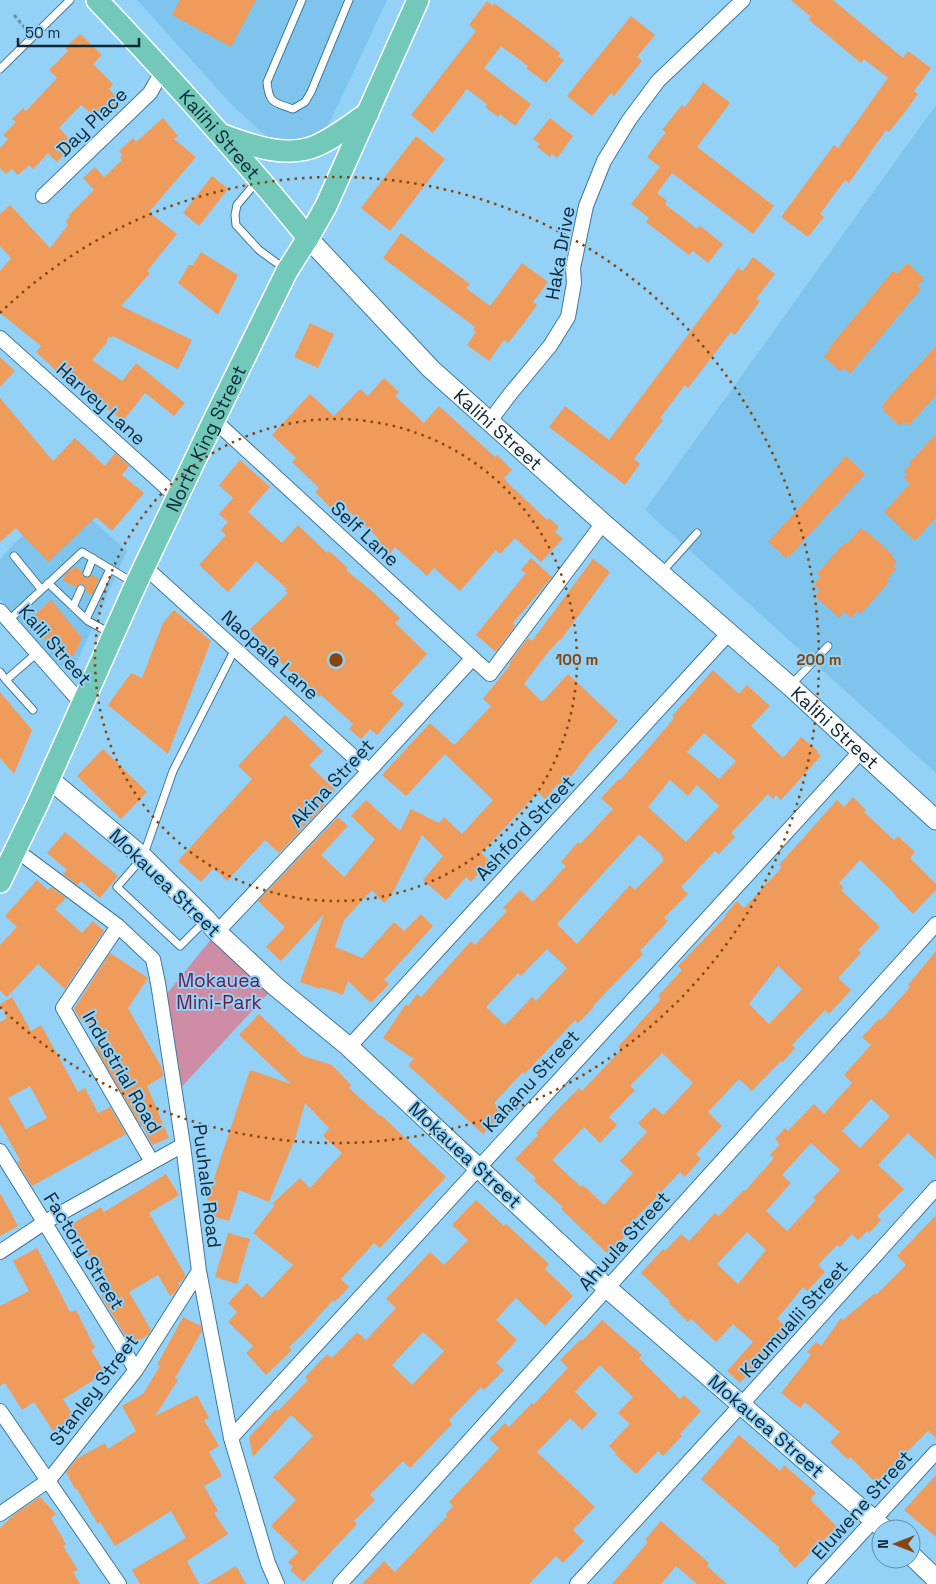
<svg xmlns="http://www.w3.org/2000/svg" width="936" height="1584" viewBox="0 0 936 1584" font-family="'Space Grotesk',sans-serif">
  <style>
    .built { fill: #7fc4ed }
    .green { fill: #cf8ca5 }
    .building { fill: #ef9b5c; fill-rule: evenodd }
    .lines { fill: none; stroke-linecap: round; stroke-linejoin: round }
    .lane-casing { stroke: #3e7a9d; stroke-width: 9 }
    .street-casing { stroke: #3e7a9d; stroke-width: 16 }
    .secondary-casing { stroke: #3e7a9d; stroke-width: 21 }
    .primary-casing { stroke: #fff; stroke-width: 24 }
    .path { stroke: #6393b0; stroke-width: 3; stroke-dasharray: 4 2.5; stroke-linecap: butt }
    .lane { stroke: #fff; stroke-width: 7 }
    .street { stroke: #fff; stroke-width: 14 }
    .secondary { stroke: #fff; stroke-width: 19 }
    .primary { stroke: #72c8b9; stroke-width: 21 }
    .ring { fill: none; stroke: #86460b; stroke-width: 2.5; stroke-dasharray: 2.5 5 }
    .labels { text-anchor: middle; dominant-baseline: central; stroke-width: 4; stroke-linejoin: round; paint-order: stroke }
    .street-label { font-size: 19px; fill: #0f2836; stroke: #94d1f7 }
    .park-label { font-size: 19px; fill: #6e1741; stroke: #94d1f7 }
    .centre { fill: #86460b; stroke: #94d1f7; stroke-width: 2.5 }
    .ring-label { font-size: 15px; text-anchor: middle; font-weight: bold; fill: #86460b; stroke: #94d1f7; stroke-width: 4; stroke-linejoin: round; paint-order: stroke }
  </style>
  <rect width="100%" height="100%" fill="#94d1f7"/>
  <path class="built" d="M137,0H387L328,126L318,134L307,139L286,142L267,137L232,105Z
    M936,105V773L645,510Z
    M62,493L127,551L76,664L62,666L57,664L52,659L0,599V559Z"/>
  <path class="green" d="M217,932L275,986L175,1094L161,1001Z"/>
  <path class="building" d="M180,0H256L231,47L172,15Z
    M791,0H833L903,58L908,51L931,68L914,91L918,94L905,112L889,132L886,130L849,183L845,180L820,214L824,217L808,237L781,217L834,145L838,148L888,78L864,59L861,63L809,20L811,17Z
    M487,1L493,6L494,3L540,37L560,53L558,56L564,60L546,83L526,68L528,66L501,46L484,68L531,104L515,126L500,114L498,117L485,107L487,104L467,89L433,133L411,115L476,31L469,25Z
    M631,16L655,35L637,57L642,61L614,96L611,93L592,116L567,96Z
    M80,34L102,55L93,64L113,84L109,89L121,103L105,119L102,117L99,120L81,105L59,128L74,144L57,162L48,153L33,169L29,165L18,175L12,169L6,174L0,168V148L8,139L3,135L16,122L12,119L23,108L26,111L57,78L49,70L68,51L65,48Z
    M703,82L730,103L697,147L774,206L753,234L672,173L657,193L667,201L665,204L697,229L700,226L723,244L708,263L693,251L689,255L646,222L649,218L631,204L660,167L647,157L666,132L662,130L682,105L685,107Z
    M163,118L178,136L174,139L196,157L149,212L177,234L147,271L150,273L121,306L192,340L178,369L113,336L111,338L109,336L107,340L108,341L92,360L122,381L136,363L185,403L174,416L145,393L123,421L102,405L104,404L66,377L65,379L36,352L41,346L0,313V271L11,258L0,246V214L10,205L50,248L68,225L66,222L70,216L69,215L94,190L83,178L95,167L104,177L122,160L120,157L123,155L119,151L133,138L136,142Z
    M550,118L573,136L557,158L552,154L550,157L537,147L540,144L533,139Z
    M416,136L445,159L390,231L361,208Z
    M212,176L228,189L199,226L183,213Z
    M401,233L470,284L466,288L490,306L522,263L548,282L533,302L537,305L524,323L508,343L504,340L489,361L467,345L476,332L473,330L475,327L383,258Z
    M201,252L238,275L218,315L178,283L189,265H193Z
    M753,257L775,274L756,299L760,301L735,335L731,332L688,388L685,385L660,418L663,420L634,459L640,464L625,485L549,427L565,406L609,440L738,268L743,271Z
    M907,263L924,278L918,286L921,289L850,374L844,368L841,372L824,357L830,349L829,348L893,271L897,274Z
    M310,323L334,334L318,368L294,357Z
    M936,346V396L908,426L904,422L901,425L898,424L883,411L884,409L882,407L885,404L884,403Z
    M0,357L15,371L0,387Z
    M384,378L399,392L395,396L424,423L439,406L495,457L497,455L512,470L504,478L508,483L547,520L549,518L559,527L555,532L563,539L541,562L515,538L500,554L496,550L460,591L434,568L427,576L395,547L390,554L375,542L378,538L341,504L334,511L315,492L319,488L292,462L296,458L272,435L310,394L334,416L360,389L368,396Z
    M0,398L53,461L75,438L105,466L115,453L129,466L122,475L144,493L112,531L96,517L48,562L16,528L0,542Z
    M936,434V518L915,541L884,512L910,484L904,478L907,474L904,471L911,464L910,462Z
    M846,456L865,474L789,557L788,555L786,558L768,542Z
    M240,460L270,487L248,512L282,543L298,525L327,553L329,551L348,568L346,570L374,593L400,618L395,623L427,654L391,693L404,704L377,735L370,729L361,739L349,729L353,724L321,695L319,697L297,678L279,661L250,629L288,593L285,591L287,589L256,561L228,592L199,565L226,535L221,530L228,522L219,514L233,498L219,485Z
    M861,528L864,531L865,530L893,555L892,557L897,562L893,566L896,569L887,580L889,582L861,614L857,611L852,618L844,612L839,618L815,596L820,590L814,584L821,577L817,574L845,542L847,544Z
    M531,558L552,577L513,623L515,626L496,652L476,635L526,573L521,570Z
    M593,559L610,572L560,641L559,640L545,656L524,684L541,701H543L568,674L618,721L589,753L562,788L558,784L545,799L538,792L481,853L490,861L471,882L466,877L446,900L423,880L443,856L422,835L391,896L384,903L372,890L344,920L335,947L362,958L394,922L404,931L421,914L433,926L384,980L389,984L371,1003L348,981L343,995L321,987L320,989L300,982L324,914L281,961L266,947L285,927L258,901L338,817L348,826L321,855L344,877L375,839L351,816L366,800L400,831L411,809L439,823L444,817L462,834L493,800L445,754L406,796L382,775L430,723L454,745L463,736L491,706L483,699L510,665L509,663L528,638L532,641Z
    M74,567L82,570V574L85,578H88L92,575L99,579L92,595L86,592V588L84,584H80L76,587L63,581L65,575Z
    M51,600L82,638L74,655L70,658L62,660L28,621Z
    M174,610L211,641L168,754L108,705L131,673L142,678L163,623Z
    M713,670L739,694L747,685L770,706L751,726L783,758L801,737L818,751L817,752L821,756L781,800L776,795L773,799L768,794L731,833L735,837L719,854L715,851L681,887L688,894L664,918L668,921L640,951L643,954L593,1006L594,1007L578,1023L575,1020L525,1074L523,1072L494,1103L504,1112L483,1134L408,1065L414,1059L383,1038L406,1004L408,1006L417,994L421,997L471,941L475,945L507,911L503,908L520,890L533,902L566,866L561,862L578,842L580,844L613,809L601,798L619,779L620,780L653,743L674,718L672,716ZM704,733L736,761L719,779L687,752ZM670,780L688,796L697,785L719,806L686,842L648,807ZM639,834L662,855L661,856L664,860L635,890L630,885L577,944L557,924ZM547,949L567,968L536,1001L532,997L505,1025L486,1007L518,973L521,976Z
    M0,692L32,730L14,774L0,758Z
    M285,715L323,751L309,765L335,790L323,802L325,805L279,853L265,840L227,881L214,868L201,882L178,861L252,779L238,766Z
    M103,749L147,792L121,819L77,776Z
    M853,797L866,810L864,812L894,840L898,836L915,852L910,858L936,884V890L913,914L895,896L896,895L860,860L839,883L844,888L841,890L880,927L858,950L861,953L838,978L851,990L829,1014L825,1010L792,1045L795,1048L783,1062L781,1061L752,1091L739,1079L708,1112L722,1126L696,1154L701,1159L685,1177L680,1172L628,1227L631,1230L608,1254L561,1209L563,1207L534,1181L536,1178L515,1159L538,1135L536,1133L556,1111L579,1088L582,1091L621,1050L618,1047L661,999L658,996L682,970L678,966L726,916L725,915L737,901L744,908L782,867L779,865L837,800L844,807ZM778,966L802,989L769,1024L749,1004ZM662,1053L693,1083L663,1115L654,1107L638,1123L647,1132L620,1161L633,1173L604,1205L583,1185L581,1187L552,1160L584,1127L600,1143L617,1125L609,1117L635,1090L630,1086Z
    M65,832L118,876L100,898L81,881L77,885L63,874L67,870L47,853Z
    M37,880L48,890L51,887L66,898L55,909L82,933L93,921L104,931L65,989L38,964L7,997L0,991V945L17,927L5,916Z
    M936,951V1159L908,1133L878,1165L904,1189L877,1216L881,1220L869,1233L867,1231L858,1240L852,1234L840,1247L837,1245L818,1265L825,1272L807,1291L803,1287L777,1319L789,1329L740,1383L727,1371L753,1342L733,1324L716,1342L691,1319L688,1322L668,1302L670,1301L641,1273L663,1249L665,1251L681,1234L689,1241L715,1213L719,1216L744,1190L745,1191L774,1158L770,1155L780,1144L775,1139L785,1128L788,1131L814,1104L824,1114L852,1083L844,1075L871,1045L862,1037L879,1019L881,1020L910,987L908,985ZM871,1099L890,1116L860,1148L842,1131ZM811,1143L840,1170L813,1198L816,1200L787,1231L766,1211L791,1183L782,1175ZM747,1232L766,1250L738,1284L717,1264Z
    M110,953L148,978L128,1008L162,1068L163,1076L147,1086L169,1138L152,1145L142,1125L141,1126L95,1047L109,1039L80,1019L74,1009Z
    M12,997L31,1031L41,1025L78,1092L85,1088L98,1113L110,1107L126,1134L32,1186L17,1162L20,1160L0,1124V1022L7,1018L0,1004ZM30,1086L47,1118L26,1129L8,1098Z
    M259,1014L303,1056L332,1065L351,1085L349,1088L380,1116L381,1115L446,1177L380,1248L374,1243L341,1279L349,1287L335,1302L333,1300L301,1336L289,1347L292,1350L266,1375L246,1353L253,1346L228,1322L237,1312L228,1303L247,1283L262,1298L293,1265L253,1233L275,1205L272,1204L300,1178L310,1188L342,1153L323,1136L329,1128L305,1103L295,1139L269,1202L239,1190L229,1221L209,1215L214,1203L207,1200L250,1070L291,1084L239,1035Z
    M166,1174L179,1195L149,1213L186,1276L182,1281L178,1283L179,1286L175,1293L170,1296L158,1275L129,1292L151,1330L148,1335L131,1345L101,1296L103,1295L96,1283L103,1279L70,1225L101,1207L104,1212Z
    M0,1193L18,1226L0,1236Z
    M476,1200L504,1226L506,1224L549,1264L545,1269L573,1296L545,1326L516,1298L496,1320L517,1340L496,1363L504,1370L484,1390L481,1387L449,1420L452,1424L410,1468L403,1461L370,1495L375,1500L354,1521L357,1524L303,1582L290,1570L293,1567L288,1562L298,1552L271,1526L296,1500L273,1477L313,1436L291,1415L253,1457L249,1437L276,1409L278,1411L308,1380L305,1377L327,1354L332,1358L357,1332L366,1340L396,1308L386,1299L430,1252L444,1265L468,1240L452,1225ZM423,1332L444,1351L412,1385L392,1365Z
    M936,1215V1438L928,1431L876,1483L850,1457L848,1460L830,1442L840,1432L805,1402L800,1408L781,1393L811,1355L807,1352L816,1342L821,1346L841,1318L843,1320L875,1293L876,1295L906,1265L897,1256Z
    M228,1233L250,1239L237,1284L215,1277Z
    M37,1248L70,1312L76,1310L95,1348L91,1350L105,1373L63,1399L74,1417L53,1431L34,1402L22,1410L5,1383L0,1386V1306L29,1291L13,1261Z
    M183,1317L201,1326L202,1331L175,1378L178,1380L155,1416L197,1395L209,1418L204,1420L219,1446L209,1452L222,1476L204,1486L218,1511L214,1513L228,1534L187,1561L199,1584H140L132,1570L186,1538L171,1511L115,1546L100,1522L98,1524L76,1488L75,1489L66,1472L78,1458L105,1443L108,1449L136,1431L122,1406L143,1394L160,1366L157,1365Z
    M602,1320L642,1355L639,1358L680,1399L684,1395L701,1411L680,1434L682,1436L663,1456L658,1451L636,1474L615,1454L616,1453L609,1446L630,1424L618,1413L633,1397L600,1365L575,1392L597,1414L582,1430L570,1418L537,1452L595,1507L573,1530L584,1541L563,1563L556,1556L529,1584H362L384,1561L395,1572L447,1516L446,1514L453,1506L449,1502L499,1448L489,1439L505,1423L509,1427L532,1403L534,1404L568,1368L560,1360L581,1339L583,1340Z
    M739,1435L780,1471L784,1465L816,1493L810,1499L837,1527L795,1568L778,1550L780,1548L701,1479Z
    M936,1475V1537L904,1510Z
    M40,1497L56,1514L51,1518L66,1544L63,1546L78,1570L73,1572L80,1584H0V1528L15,1514Z
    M661,1521L709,1563L707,1566L727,1584H697L676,1566L661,1584H612L648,1542L645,1540Z
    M236,1566L246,1584H206Z"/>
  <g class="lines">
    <defs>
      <path id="lane" d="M302,0L267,82C269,104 274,102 293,109L305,102L311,92L349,0
        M0,69L70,0
        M258,180L237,205L235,215L236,225L259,250L285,269
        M14,556L41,589
        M662,572L697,533
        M87,573L93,558
        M48,583L88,621L112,634
        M73,607L81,589
        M86,619L110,569
        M8,621L82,552L134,583
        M0,672L6,680L37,653
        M6,680L33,710
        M790,686L828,646
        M206,920L180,946L117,887L143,857L173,771L235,649"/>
      <path id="street" d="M43,196L150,93L163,70
        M0,338L178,498
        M214,420L490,674L603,523
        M489,422L511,393L550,346L568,317L574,283L573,268L586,206L604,161L629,120L658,81L743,0
        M145,567L369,771
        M0,611L82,704
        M16,850L118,926L153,959L158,983L183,1145L199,1271L231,1438L268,1563L277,1584
        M118,926L63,1008L152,1162
        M217,932L369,771L472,659
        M349,1047L728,634
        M0,1151L136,1370
        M0,1252L45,1222L183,1145
        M0,1411L119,1584
        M231,1438L860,752
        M0,1514L49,1480L136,1370L199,1271
        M340,1584L936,924
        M577,1584L741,1405L936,1188
        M815,1584L936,1452"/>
      <g id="secondary">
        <path id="s1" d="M308,238L431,369L603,523L790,686L936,820"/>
        <path d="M48,778L143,857L206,919L217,932L275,986L349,1047L607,1288L884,1529"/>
        <path d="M911,1555L936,1579"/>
      </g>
      <g id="primary">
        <path id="s2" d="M97,0C170,77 242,156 308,238"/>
        <path d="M223,135C252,146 288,159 318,145C336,137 352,124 368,113"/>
        <path id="s3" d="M0,882L38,803L136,584L214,420L287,271L308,238L326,206L418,0"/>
      </g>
    </defs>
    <use href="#lane" class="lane-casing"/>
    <use href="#street" class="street-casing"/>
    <use href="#secondary" class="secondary-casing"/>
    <use href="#primary" class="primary-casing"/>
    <path class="path" d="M14,15L26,29"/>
    <use href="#lane" class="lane"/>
    <use href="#street" class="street"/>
    <use href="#secondary" class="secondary"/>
    <use href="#primary" class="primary"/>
  </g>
  <g class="ring">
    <circle cx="336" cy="660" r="241"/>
    <path d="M0 313A483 483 0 1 1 0 1007"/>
  </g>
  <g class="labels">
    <g class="street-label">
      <text transform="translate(92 122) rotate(-44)">Day Place</text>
      <text stroke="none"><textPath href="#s2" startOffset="182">Kalihi Street</textPath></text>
      <text transform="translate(560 253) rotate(-80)">Haka Drive</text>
      <text transform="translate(101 404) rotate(42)">Harvey Lane</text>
      <text stroke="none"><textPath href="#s1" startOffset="270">Kalihi Street</textPath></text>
      <text stroke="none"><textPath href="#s3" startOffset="489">North King Street</textPath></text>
      <text transform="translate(365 534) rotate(43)">Self Lane</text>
      <text transform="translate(55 645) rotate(49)">Kaili Street</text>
      <text transform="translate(270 655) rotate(42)">Naopala Lane</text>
      <text stroke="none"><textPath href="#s1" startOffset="720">Kalihi Street</textPath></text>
      <text transform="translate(332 783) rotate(-47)">Akina Street</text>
      <text transform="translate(525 828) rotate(-47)">Ashford Street</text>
      <text transform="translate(165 883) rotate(44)">Mokauea Street</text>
      <text transform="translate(122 1072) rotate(60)">Industrial Road</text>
      <text transform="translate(531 1081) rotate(-47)">Kahanu Street</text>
      <text transform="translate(465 1155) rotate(43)">Mokauea Street</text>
      <text transform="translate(207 1186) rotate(83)">Puuhale Road</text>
      <text transform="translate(624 1241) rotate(-48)">Ahuula Street</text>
      <text transform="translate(84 1251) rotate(58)">Factory Street</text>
      <text transform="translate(794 1319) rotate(-48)">Kaumualii Street</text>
      <text transform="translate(94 1390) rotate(-53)">Stanley Street</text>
      <text transform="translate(766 1426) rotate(41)">Mokauea Street</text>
      <text transform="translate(862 1505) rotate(-48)">Eluwene Street</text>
    </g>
    <g class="park-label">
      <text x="219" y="980">Mokauea<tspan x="219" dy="22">Mini-Park</tspan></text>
    </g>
  </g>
  <circle cx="336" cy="660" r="8" class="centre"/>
  <g class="ring-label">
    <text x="577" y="665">100 m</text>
    <text x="819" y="665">200 m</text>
  </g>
  <g transform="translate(896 1544) rotate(270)"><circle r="24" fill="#94d1f7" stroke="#5f8daa"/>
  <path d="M0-4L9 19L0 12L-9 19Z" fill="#86460b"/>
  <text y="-8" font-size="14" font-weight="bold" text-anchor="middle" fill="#0f2836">N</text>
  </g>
  <path d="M18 38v8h121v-8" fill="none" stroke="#0f2836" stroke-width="2.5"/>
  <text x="25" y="38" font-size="15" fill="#0f2836" stroke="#94d1f7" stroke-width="4" paint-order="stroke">50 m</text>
</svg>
